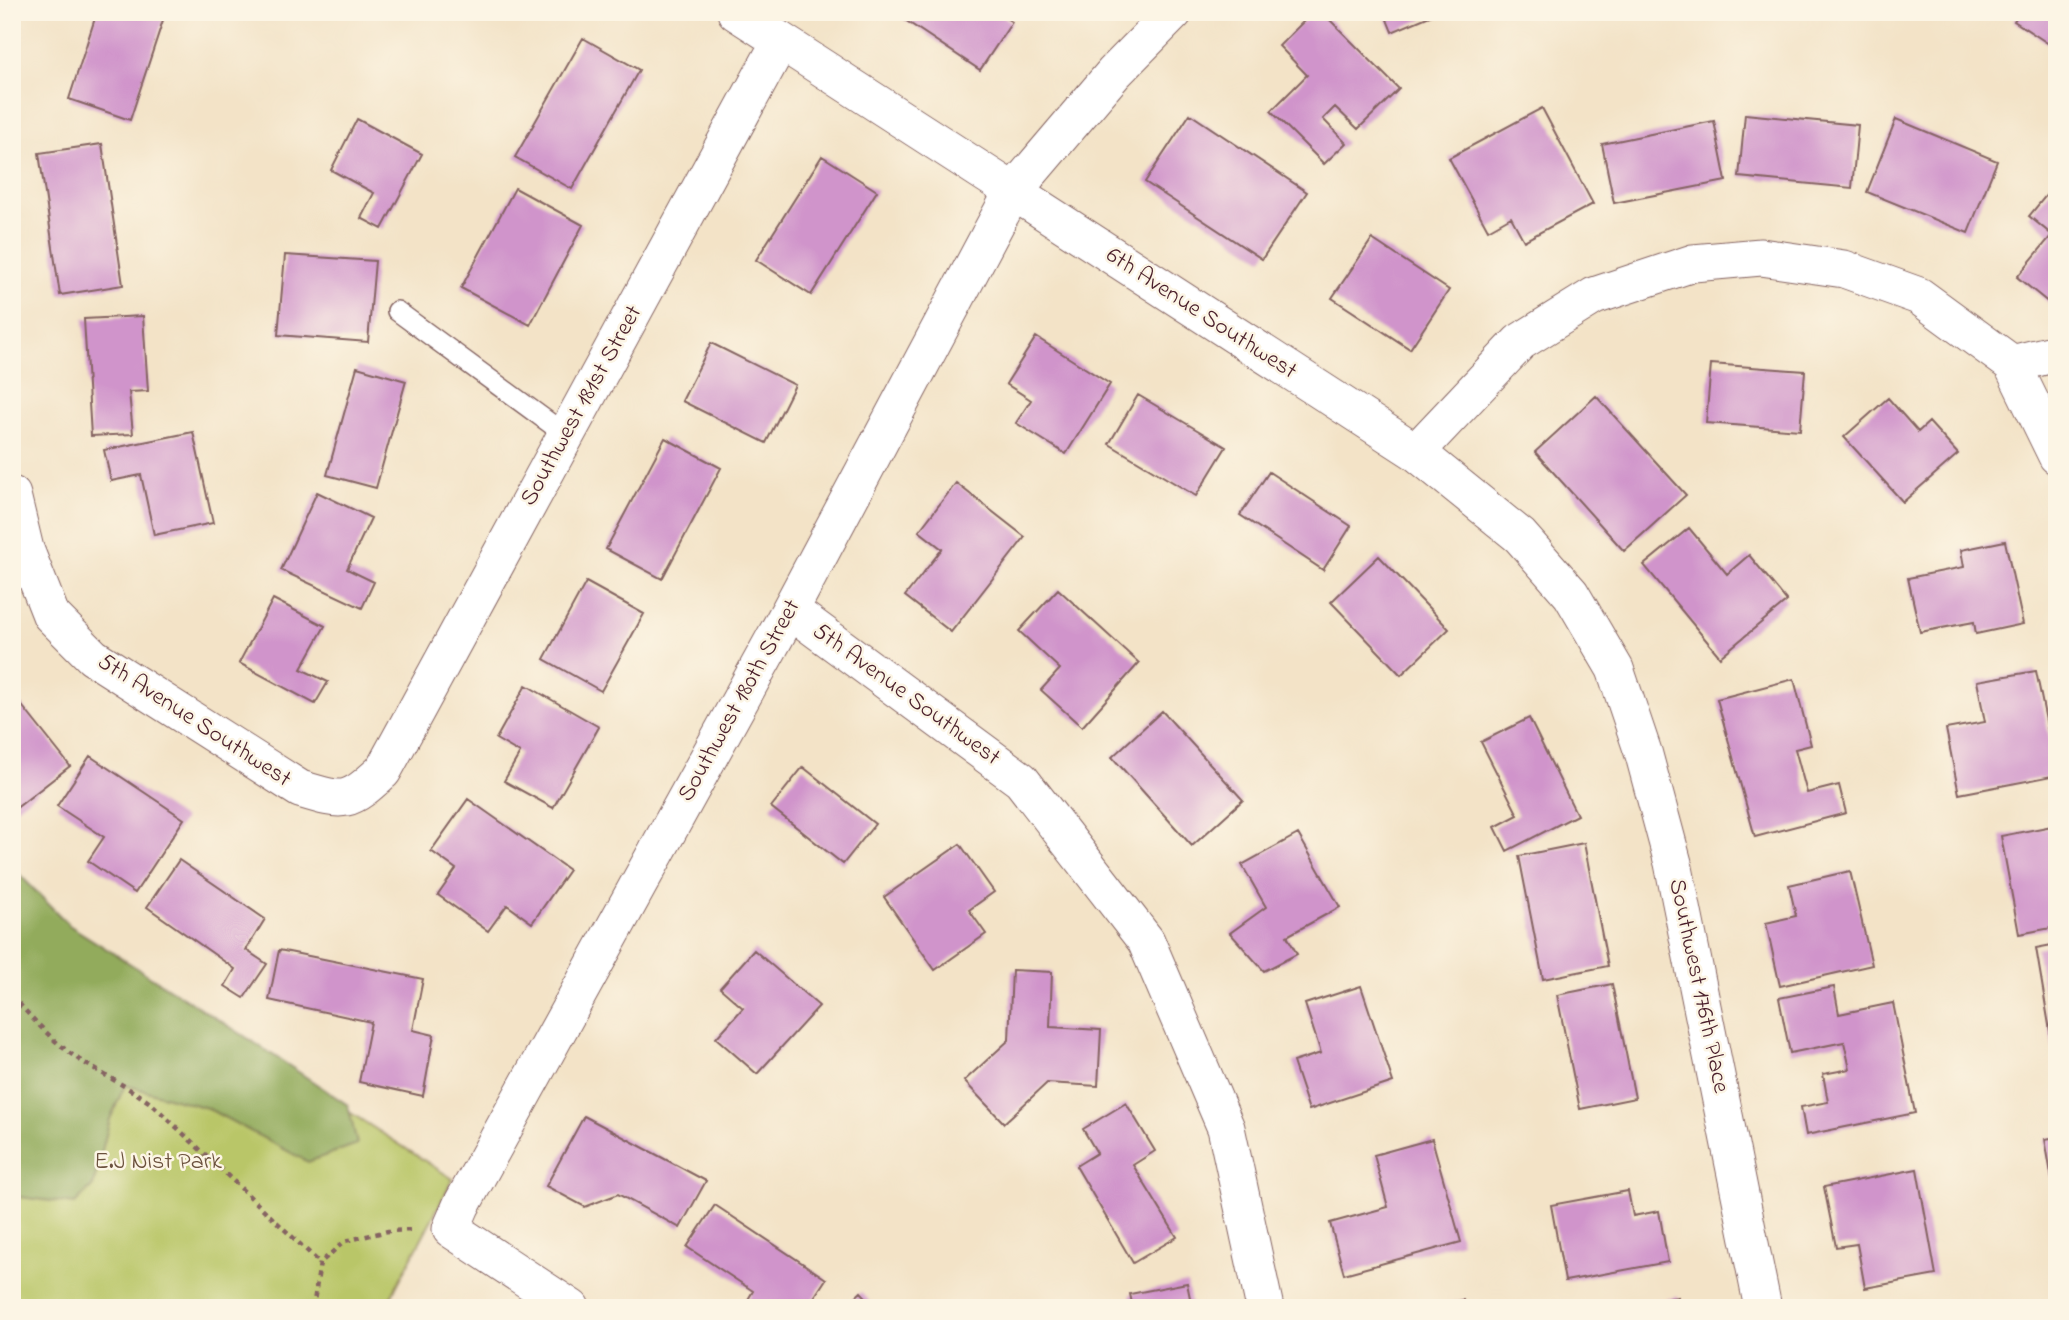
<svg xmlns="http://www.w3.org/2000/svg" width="2069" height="1320" viewBox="0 0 2069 1320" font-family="'Indie Flower',sans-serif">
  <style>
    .green { fill: #b9c667; stroke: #827249; stroke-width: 2 }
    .forest { fill: #92ab5c; stroke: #6e6544; stroke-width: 2 }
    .building { fill: #d094cb }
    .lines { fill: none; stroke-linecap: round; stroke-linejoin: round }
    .service-casing { stroke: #856462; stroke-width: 22 }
    .minor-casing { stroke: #856462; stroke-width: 39 }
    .path { stroke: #856462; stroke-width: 4.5; stroke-dasharray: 5 5; stroke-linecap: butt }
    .service { stroke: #fff; stroke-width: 19 }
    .minor { stroke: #fff; stroke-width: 37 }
    .labels { text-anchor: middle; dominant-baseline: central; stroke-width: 5; stroke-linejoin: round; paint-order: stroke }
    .street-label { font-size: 24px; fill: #4a1f2b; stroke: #fcf5e5 }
    .park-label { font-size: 24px; fill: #6b513d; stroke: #fcf5e5 }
  </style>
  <rect width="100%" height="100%" fill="#fcf5e5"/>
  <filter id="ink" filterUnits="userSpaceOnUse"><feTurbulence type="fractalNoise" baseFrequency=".0143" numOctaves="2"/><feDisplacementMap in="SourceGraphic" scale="14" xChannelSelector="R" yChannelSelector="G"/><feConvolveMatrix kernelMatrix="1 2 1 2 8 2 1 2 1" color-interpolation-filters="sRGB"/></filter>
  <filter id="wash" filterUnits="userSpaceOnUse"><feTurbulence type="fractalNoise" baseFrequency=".00686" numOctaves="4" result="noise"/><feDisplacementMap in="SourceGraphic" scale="28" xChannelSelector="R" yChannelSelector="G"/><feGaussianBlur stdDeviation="1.57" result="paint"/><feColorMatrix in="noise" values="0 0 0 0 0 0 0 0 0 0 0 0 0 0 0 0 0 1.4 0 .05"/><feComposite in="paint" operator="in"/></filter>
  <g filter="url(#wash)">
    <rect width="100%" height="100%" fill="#f3e3c7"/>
    <path class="green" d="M12,894L453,1179L385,1308H12Z"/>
    <path class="forest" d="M12,867L69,925L246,1037L348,1105L357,1144L308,1162L207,1108L125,1085L110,1119L93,1186L75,1204L12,1196Z"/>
    <g id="blocks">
      <path class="building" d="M97,12H140L163,20L130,120L69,99Z
        M893,12H997L1012,22L980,70Z
        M1313,12H1322L1399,89L1358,129L1335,107L1323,119L1346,143L1324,164L1271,111L1307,75L1279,46Z
        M1384,12H1439L1392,32Z
        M2020,12H2057L2055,48L2014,21Z
        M583,38L639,70L572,189L515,157Z
        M1542,108L1593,204L1524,241L1511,217L1488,230L1449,158Z
        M1190,114L1307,192L1262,259L1145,182Z
        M1745,114L1858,125L1852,188L1739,177Z
        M357,119L422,154L382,229L361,218L374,193L331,170Z
        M1896,119L1997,161L1968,233L1867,192Z
        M1714,121L1726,181L1614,203L1602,144Z
        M102,144L123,285L60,295L39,153Z
        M822,156L877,191L811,295L756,260Z
        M2057,182V294L2049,303L2017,277L2052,235L2029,216Z
        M515,188L583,225L530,325L461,288Z
        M1372,239L1449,290L1410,349L1332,298Z
        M285,255L375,261L368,342L278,335Z
        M143,316L148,391L129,392L133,434L91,436L84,319Z
        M1036,337L1110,384L1066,454L1016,423L1031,400L1006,384Z
        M711,343L795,385L766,443L682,401Z
        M1711,364L1805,371L1800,430L1706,423Z
        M357,367L406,381L376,488L327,475Z
        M1138,395L1226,447L1196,496L1109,444Z
        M1596,396L1686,495L1624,551L1535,452Z
        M1888,398L1918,432L1929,422L1958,454L1903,502L1844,437Z
        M193,432L213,523L154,535L141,475L111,481L104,450Z
        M665,438L721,468L662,579L606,549Z
        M1269,472L1351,526L1323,570L1240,515Z
        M956,483L1025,537L951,632L905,596L942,549L919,531Z
        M317,492L371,518L347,569L374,582L362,608L281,570Z
        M1689,528L1727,574L1749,555L1787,601L1720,657L1644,565Z
        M2005,541L2023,624L1976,634L1974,622L1920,632L1908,578L1964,567L1961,550Z
        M1379,556L1449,629L1401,675L1331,602Z
        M586,582L644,614L601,691L544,659Z
        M1058,589L1139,663L1082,727L1041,690L1060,669L1019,631Z
        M273,599L325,626L301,669L328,682L315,704L239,663Z
        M2036,671L2057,775L1959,794L1946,729L1985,722L1977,681Z
        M1794,679L1811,745L1795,749L1807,793L1839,785L1846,813L1755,837L1717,699Z
        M526,685L599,727L553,808L504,781L520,753L496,739Z
        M12,693L70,766L15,809L12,805Z
        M1162,711L1243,800L1192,846L1112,757Z
        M1529,718L1577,815L1507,851L1495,827L1518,815L1481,742Z
        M90,756L184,819L135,893L88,861L104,837L57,806Z
        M803,767L875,824L843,864L771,807Z
        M468,799L569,870L532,923L507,905L488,931L438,895L456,869L431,851Z
        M2057,825V927L2019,934L2001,836Z
        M1298,834L1340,907L1287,936L1297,954L1264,971L1230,933L1266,907L1242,865Z
        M1584,843L1608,966L1543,979L1519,856Z
        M960,844L994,892L969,910L986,934L935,970L884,897Z
        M179,860L265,919L246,950L267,964L244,998L225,986L235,969L147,907Z
        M1850,871L1872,965L1780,986L1766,923L1796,916L1789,885Z
        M2057,944V1061H2055L2036,948Z
        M279,950L423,979L413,1030L434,1035L423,1096L359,1082L371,1022L269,1000Z
        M754,950L819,1006L757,1074L716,1038L743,1008L720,988Z
        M1012,970L1052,972L1050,1027L1101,1030L1098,1086L1047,1083L1004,1123L964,1081L1009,1040Z
        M1612,984L1635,1098L1580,1109L1557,995Z
        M1361,986L1393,1082L1309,1110L1293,1062L1321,1053L1305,1004Z
        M1834,987L1839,1014L1893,1003L1915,1113L1806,1135L1801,1107L1828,1102L1823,1074L1850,1069L1844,1042L1790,1053L1779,998Z
        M1126,1103L1155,1151L1133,1165L1177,1237L1133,1263L1076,1166L1097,1153L1083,1129Z
        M584,1116L706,1181L680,1228L618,1194L585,1207L546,1186Z
        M2057,1137V1197H2055L2045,1139Z
        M1432,1139L1461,1242L1344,1274L1330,1223L1388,1207L1374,1155Z
        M1917,1169L1936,1275L1865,1288L1857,1244L1836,1247L1824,1187Z
        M1628,1191L1633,1216L1659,1211L1668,1262L1565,1281L1551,1205Z
        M715,1205L826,1279L807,1308H743L753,1291L687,1247Z
        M1187,1283L1192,1308H1133L1130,1294Z
        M861,1292L876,1308H844Z
        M1678,1297L1680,1308H1632L1631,1306Z
        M1463,1300L1465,1308H1432V1307Z"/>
    </g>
  </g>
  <g filter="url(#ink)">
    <use href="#blocks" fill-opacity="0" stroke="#856462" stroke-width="2"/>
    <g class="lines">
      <defs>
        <path id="service" d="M397,311L566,435"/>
        <path id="minor" d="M736,12L1416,452L1520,536L1571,594L1615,669L1644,755L1673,863L1763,1308
          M2012,364L2057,456
          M1416,452L1520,342L1594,296L1693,263L1761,257L1844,269L1919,296L2012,364L2057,353
          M12,495L25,549L51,615L93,657L300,789C346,803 348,803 383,771L780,42
          M790,610L1021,780L1146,941L1226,1128L1265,1308
          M571,1308L451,1229L461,1206L790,610L1012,193L1114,73L1174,12"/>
      </defs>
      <use href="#service" class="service-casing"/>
      <use href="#minor" class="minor-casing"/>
      <path class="path" d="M12,996C35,1021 58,1048 88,1065C111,1079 130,1088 153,1105L320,1263
        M313,1308L320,1263L345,1241L388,1231L415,1230"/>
      <use href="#service" class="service"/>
      <use href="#minor" class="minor"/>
    </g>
  </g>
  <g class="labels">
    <g class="street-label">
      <text transform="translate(1201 314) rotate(33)">6th Avenue Southwest</text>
      <text transform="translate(582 406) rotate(-61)">Southwest 181st Street</text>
      <text transform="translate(906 695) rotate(36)">5th Avenue Southwest</text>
      <text transform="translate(740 701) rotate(-61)">Southwest 180th Street</text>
      <text transform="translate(194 721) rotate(33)">5th Avenue Southwest</text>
      <text transform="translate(1698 986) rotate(78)">Southwest 176th Place</text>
    </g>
    <g class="park-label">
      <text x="158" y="1162">E.J Nist Park</text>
    </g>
  </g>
  <rect width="2069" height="1320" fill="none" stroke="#fcf5e5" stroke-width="42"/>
</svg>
